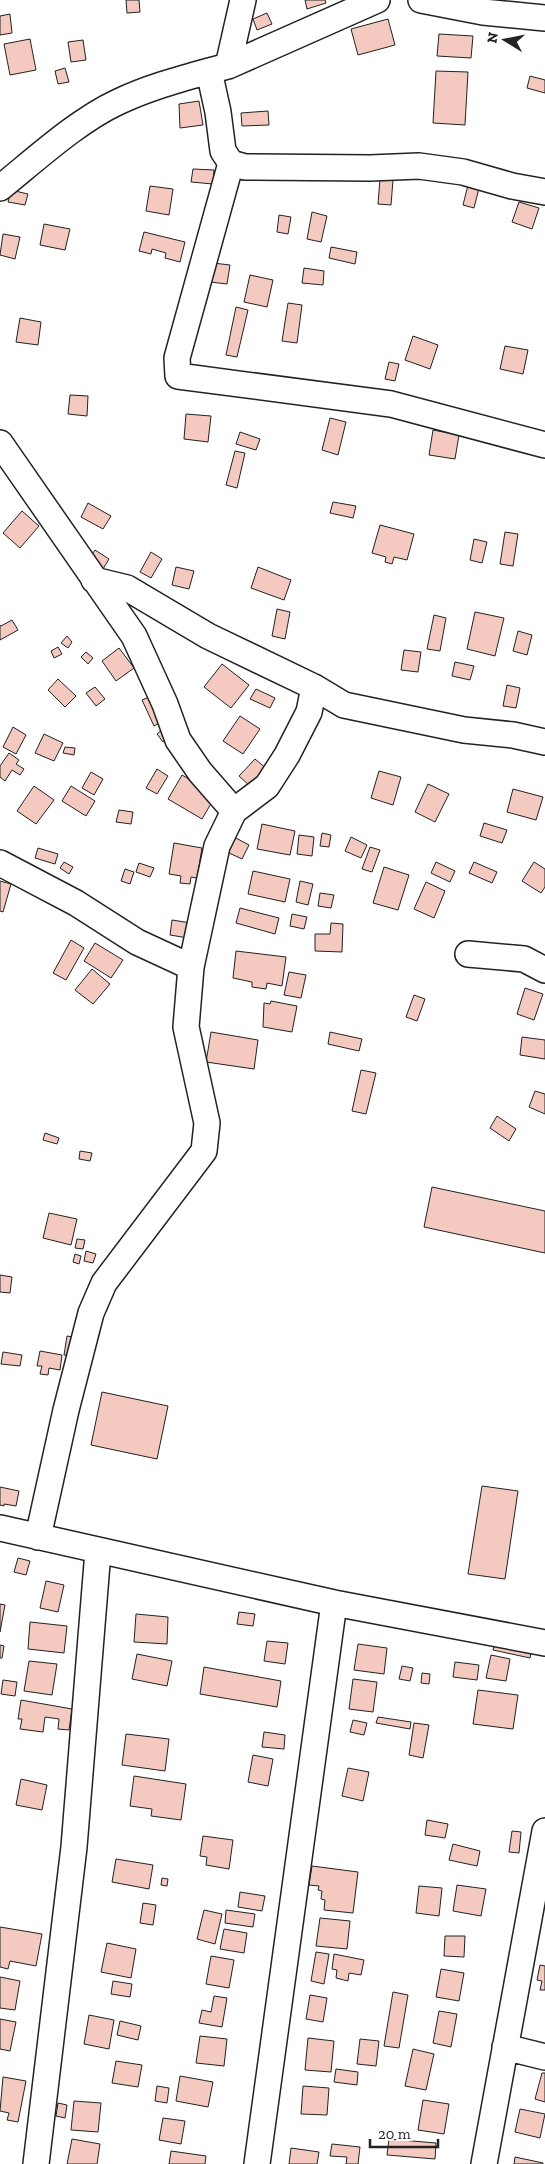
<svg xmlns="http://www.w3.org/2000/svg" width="545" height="2164" viewBox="0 0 545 2164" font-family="'Zilla Slab',serif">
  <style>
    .building { fill: #f3c9c0; stroke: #222 }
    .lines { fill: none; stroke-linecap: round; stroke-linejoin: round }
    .minor-casing { stroke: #222; stroke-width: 28 }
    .minor { stroke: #fff; stroke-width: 25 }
  </style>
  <rect width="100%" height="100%" fill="#fff"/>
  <path class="building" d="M126,0H139L140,12L127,13Z
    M305,0H325L326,3L307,9Z
    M267,13L272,24L257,30L253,19Z
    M10,14L12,33L0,35V16Z
    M388,19L395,45L358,55L351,29Z
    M439,34L473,36L471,58L437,56Z
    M30,39L36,70L10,75L4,44Z
    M83,40L86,60L71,62L68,42Z
    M65,68L69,82L58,84L55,71Z
    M436,71L468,72L465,125L433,123Z
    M530,76L545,80V93L527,88Z
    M199,101L203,125L180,128L179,104Z
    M268,111L269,125L242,126L241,113Z
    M193,169L214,170L213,184L191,182Z
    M380,179L393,180L391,205L378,204Z
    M468,185L479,188L474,208L463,205Z
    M150,186L173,189L169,215L146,211Z
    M11,190L28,194L25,205L8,202Z
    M519,202L539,208L532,229L512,222Z
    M312,212L327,216L321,242L307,239Z
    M279,215L291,217L288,234L277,232Z
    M44,224L70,229L65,250L40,245Z
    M144,232L185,242L180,262L165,258L166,253L152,249L151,254L139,251Z
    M3,234L20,237L15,259L0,255Z
    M331,247L357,252L355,264L329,258Z
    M213,263L230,265L227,284L210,282Z
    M304,268L324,271L323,285L302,283Z
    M250,275L273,280L267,307L244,302Z
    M288,303L302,305L297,343L282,341Z
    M236,307L248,310L237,357L226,355Z
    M20,318L41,322L38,345L16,342Z
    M413,336L438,345L430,369L405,360Z
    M505,346L528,350L523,374L500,369Z
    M389,362L399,364L395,381L385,379Z
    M70,395L88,396L87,416L68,414Z
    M186,414L211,416L208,442L184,439Z
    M330,418L346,422L338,455L322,450Z
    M433,430L459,435L455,459L429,455Z
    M240,432L260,439L256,450L236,444Z
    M235,451L245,453L237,488L226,485Z
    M333,502L356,506L353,518L330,513Z
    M88,503L111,516L103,529L81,517Z
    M22,511L39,526L20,548L3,533Z
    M380,525L414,534L407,560L394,557L392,564L385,562L386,557L372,553Z
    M505,532L518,534L513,566L500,564Z
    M474,539L487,542L482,563L470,560Z
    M95,550L109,559L103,569L88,560Z
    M151,552L162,559L151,578L140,572Z
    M176,567L194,571L189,589L172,585Z
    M258,567L291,580L284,600L251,588Z
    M277,609L290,612L285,639L272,636Z
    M475,612L504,618L495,656L467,649Z
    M434,615L446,618L440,651L427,649Z
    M12,620L18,630L0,640V625L1,626Z
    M518,631L532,635L527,655L513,651Z
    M67,636L72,642L68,648L61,643Z
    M58,647L62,654L54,658L51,651Z
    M119,648L134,668L116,681L102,661Z
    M404,650L421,652L418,672L401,670Z
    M86,652L93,658L88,664L81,657Z
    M455,662L474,666L470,680L452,676Z
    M222,664L249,685L231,708L204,687Z
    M58,679L76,696L65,707L48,690Z
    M507,685L520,688L516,708L503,706Z
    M95,687L105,699L96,706L86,693Z
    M256,689L275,698L270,708L250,699Z
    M154,695L165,720L154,726L142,700Z
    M240,716L260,729L243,754L223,741Z
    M13,727L26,735L16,754L3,747Z
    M163,729L170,737L163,742L157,734Z
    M44,734L63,743L54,761L35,753Z
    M65,747L75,748L74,755L63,753Z
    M9,753L19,760L16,764L24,769L20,775L12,770L5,781L0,777V766Z
    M255,759L267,769L251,787L239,776Z
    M157,769L168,776L157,794L146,788Z
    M379,771L401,777L393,805L371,798Z
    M91,772L103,779L94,795L82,788Z
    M182,775L216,795L202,819L168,799Z
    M428,784L449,794L435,822L415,812Z
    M34,786L54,800L36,824L17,811Z
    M71,786L95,801L86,816L62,801Z
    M513,789L543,797L536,820L507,812Z
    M119,810L133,812L131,824L116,822Z
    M484,823L507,830L502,843L480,836Z
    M262,824L295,831L290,855L257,849Z
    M322,833L331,835L329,847L320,846Z
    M299,835L314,837L312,856L297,854Z
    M234,837L249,845L242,859L227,852Z
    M351,837L367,845L361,858L345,851Z
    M174,843L202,848L197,878L191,877L190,884L180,883L181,876L169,874Z
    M370,847L380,850L372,872L362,869Z
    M38,848L58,854L55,864L35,858Z
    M64,862L73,867L69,874L60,868Z
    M436,862L455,871L450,882L431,873Z
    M474,862L497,872L492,883L469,873Z
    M534,862L545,869V887L541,893L522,881Z
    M139,863L154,868L150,877L136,872Z
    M384,867L409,875L398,910L373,903Z
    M125,869L134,872L130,884L121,881Z
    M253,871L290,879L285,902L248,894Z
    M0,881L11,884L3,912L0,911Z
    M300,881L313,884L308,905L296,902Z
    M426,882L445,891L434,918L414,909Z
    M320,893L334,895L331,908L318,906Z
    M240,908L279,918L275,934L236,923Z
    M292,914L307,917L304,929L290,926Z
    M172,920L191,923L188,938L170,935Z
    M331,923L343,924L342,952L315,951V934H330Z
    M71,940L84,948L66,980L53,973Z
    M95,943L123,960L111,978L84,961Z
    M236,951L286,957L282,986L267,983L266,989L252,987V982L233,978Z
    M92,969L110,984L93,1004L75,990Z
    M289,972L306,975L301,998L284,995Z
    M525,988L543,994L534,1020L517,1014Z
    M414,995L425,999L417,1021L406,1017Z
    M271,1001L297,1006L292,1032L263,1027L264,1003L270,1004Z
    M211,1032L258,1040L254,1069L206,1062Z
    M330,1032L362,1039L359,1051L328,1044Z
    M522,1037L545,1040V1059L520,1055Z
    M361,1070L376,1073L366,1114L352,1111Z
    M535,1091L545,1094V1114L529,1107Z
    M497,1116L516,1129L509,1141L490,1128Z
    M45,1133L59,1138L57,1144L43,1140Z
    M80,1151L92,1153L90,1161L79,1159Z
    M432,1187L545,1211V1253L424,1227Z
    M49,1213L77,1219L71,1245L43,1238Z
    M77,1239L85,1240L83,1249L75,1248Z
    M86,1251L96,1254L93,1263L84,1261Z
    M75,1254L81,1256L79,1264L73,1262Z
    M0,1275L12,1277L10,1293L0,1292Z
    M67,1336L79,1338L75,1357L64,1355Z
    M40,1351L62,1355L60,1370L49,1368L48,1375L40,1374L42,1366H37Z
    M3,1352L22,1355L20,1366L1,1364Z
    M102,1392L168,1406L157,1459L91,1445Z
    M482,1486L518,1491L505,1579L468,1574Z
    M0,1487L19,1491L16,1506L4,1504V1506L0,1505Z
    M18,1558L30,1561L26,1575L14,1572Z
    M46,1581L64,1585L58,1612L40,1608Z
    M0,1604L5,1605L0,1632Z
    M239,1612L255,1614L253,1626L237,1624Z
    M136,1614L168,1617L167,1644L134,1642Z
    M30,1622L67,1626L64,1653L28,1649Z
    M496,1636L533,1644L530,1658L493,1650Z
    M267,1641L288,1643L285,1664L264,1661Z
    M358,1644L387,1648L384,1674L354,1670Z
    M0,1645L4,1646L2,1658H0Z
    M137,1654L172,1661L167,1686L132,1679Z
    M491,1655L510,1659L506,1681L486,1678Z
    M29,1661L57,1664L52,1695L24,1691Z
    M455,1662L479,1665L477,1680L453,1677Z
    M402,1666L413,1668L410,1681L399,1679Z
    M204,1667L281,1681L277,1707L200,1694Z
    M422,1673L430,1674L429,1684L421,1683Z
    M353,1679L377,1682L373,1712L349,1709Z
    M3,1680L17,1682L15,1696L1,1694Z
    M478,1690L518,1695L513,1729L473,1724Z
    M21,1700L72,1709L69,1730L58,1729L59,1719L45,1717L43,1732L20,1729L22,1719H18Z
    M378,1717L411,1722L410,1729L376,1723Z
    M353,1720L367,1723L364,1735L350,1732Z
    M414,1723L429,1725L423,1758L409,1755Z
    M264,1732L285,1735L284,1749L262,1747Z
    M126,1734L169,1739L165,1771L122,1765Z
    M253,1755L273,1759L268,1786L248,1782Z
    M348,1768L369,1772L363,1801L342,1796Z
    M134,1776L186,1784L181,1820L151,1816L152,1809L130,1806Z
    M21,1779L47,1785L42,1810L16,1805Z
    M427,1820L448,1824L445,1838L425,1835Z
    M512,1831L521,1832L519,1853L509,1852Z
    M203,1836L233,1840L229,1869L206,1865L207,1857L200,1856Z
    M453,1844L480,1851L477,1866L449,1860Z
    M116,1859L153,1865L149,1889L112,1882Z
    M312,1866L358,1872L353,1913L324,1910L325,1900L321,1899L322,1891L318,1890L319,1886L309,1885Z
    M162,1878L168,1879L167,1886L161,1885Z
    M457,1885L486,1889L481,1916L453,1911Z
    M419,1886L442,1888L439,1916L416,1913Z
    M240,1892L265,1896L262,1911L238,1907Z
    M143,1903L156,1905L153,1925L140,1923Z
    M204,1910L222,1914L215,1944L197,1939Z
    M226,1910L255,1914L253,1927L225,1923Z
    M320,1918L350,1921L347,1949L316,1946Z
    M0,1927L42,1934L36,1966L10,1961L8,1969L0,1967Z
    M224,1929L247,1933L244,1953L220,1949Z
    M445,1936H465L464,1957L444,1956Z
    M107,1943L136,1949L131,1978L101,1972Z
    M316,1952L329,1954L324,1984L311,1981Z
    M334,1954L364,1960L361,1975L349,1973L348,1981L336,1978L337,1970L332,1969Z
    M211,1956L234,1960L229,1988L206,1984Z
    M540,1965L545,1966V1990H540L542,1981L537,1980Z
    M441,1969L464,1973L459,2001L436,1997Z
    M0,1977L20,1981L15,2010L0,2008Z
    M113,1981L132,1984L130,1997L111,1994Z
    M393,1992L408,1995L399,2048L384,2046Z
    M310,1995L327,1998L323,2022L306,2019Z
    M214,1996L227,1998L222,2027L199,2023L202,2010L211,2012Z
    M439,2011L457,2014L451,2047L433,2043Z
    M89,2015L114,2020L109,2049L84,2044Z
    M0,2019L16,2022L10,2051L0,2049Z
    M120,2021L141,2026L138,2040L117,2035Z
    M200,2036L227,2039L224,2066L196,2063Z
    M308,2038L334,2041L331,2072L305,2070Z
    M360,2039L379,2041L376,2066L357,2064Z
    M413,2049L434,2054L426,2090L405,2086Z
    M116,2061L142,2065L138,2087L112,2083Z
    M336,2069L358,2072L357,2085L334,2082Z
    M542,2073H545V2102L535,2099Z
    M180,2076L213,2082L208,2107L176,2101Z
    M3,2077L26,2081L18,2122L7,2120L9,2113L0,2111Z
    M157,2086L169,2088L167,2103L155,2101Z
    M303,2086L329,2088L327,2115L301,2114Z
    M423,2100L449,2104L444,2134L418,2130Z
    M74,2101L101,2103L98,2132L71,2130Z
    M58,2103L67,2105L65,2118L56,2116Z
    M520,2109L545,2114L540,2138L515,2132Z
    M163,2118L185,2121L181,2144L159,2140Z
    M72,2139L100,2144L97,2164H67Z
    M389,2139L436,2143L435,2159L387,2155Z
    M332,2144L360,2147L358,2164H346L347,2157L330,2156Z
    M291,2148L319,2152L317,2164H289Z
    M171,2151L206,2156L205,2164H169Z
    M515,2157L543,2163V2164H514Z"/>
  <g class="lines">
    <defs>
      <path id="minor" d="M421,0L483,12L545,18
        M228,66L243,0
        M209,71L228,66L377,0
        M231,163L177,358L178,376L391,404L545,445
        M0,188C35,160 77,121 118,102C147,88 177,80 209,71L218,112L223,151L231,163L245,167L370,168L419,166L463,172L512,186L545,192
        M0,443L134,636L165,704L178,740L200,772L234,811
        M94,580L127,588L208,636L314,687L344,705L464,730L513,735L545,742
        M0,863L76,903L137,942L191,967L186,1027L207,1123L204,1151L104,1283L91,1313L66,1410L38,1537
        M468,954L524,959L545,970
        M191,967L217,846L234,811L267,786L287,755L309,712L314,687
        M0,1528L334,1603L545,1643
        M505,2047L545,2057
        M36,2164L74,1847L98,1551
        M257,2164L334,1603
        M484,2164L545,1831"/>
    </defs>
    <use href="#minor" class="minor-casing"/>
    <use href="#minor" class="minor"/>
  </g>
  <g transform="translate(505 40) rotate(280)" stroke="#ffffff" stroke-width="4" paint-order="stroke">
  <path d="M0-4L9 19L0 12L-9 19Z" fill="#222222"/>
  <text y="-8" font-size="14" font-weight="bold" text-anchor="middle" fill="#222222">N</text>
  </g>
  <path d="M370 2139v8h68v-8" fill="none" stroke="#222222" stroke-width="2.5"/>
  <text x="378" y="2139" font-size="15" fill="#222222" stroke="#ffffff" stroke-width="4" paint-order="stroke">20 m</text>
</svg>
